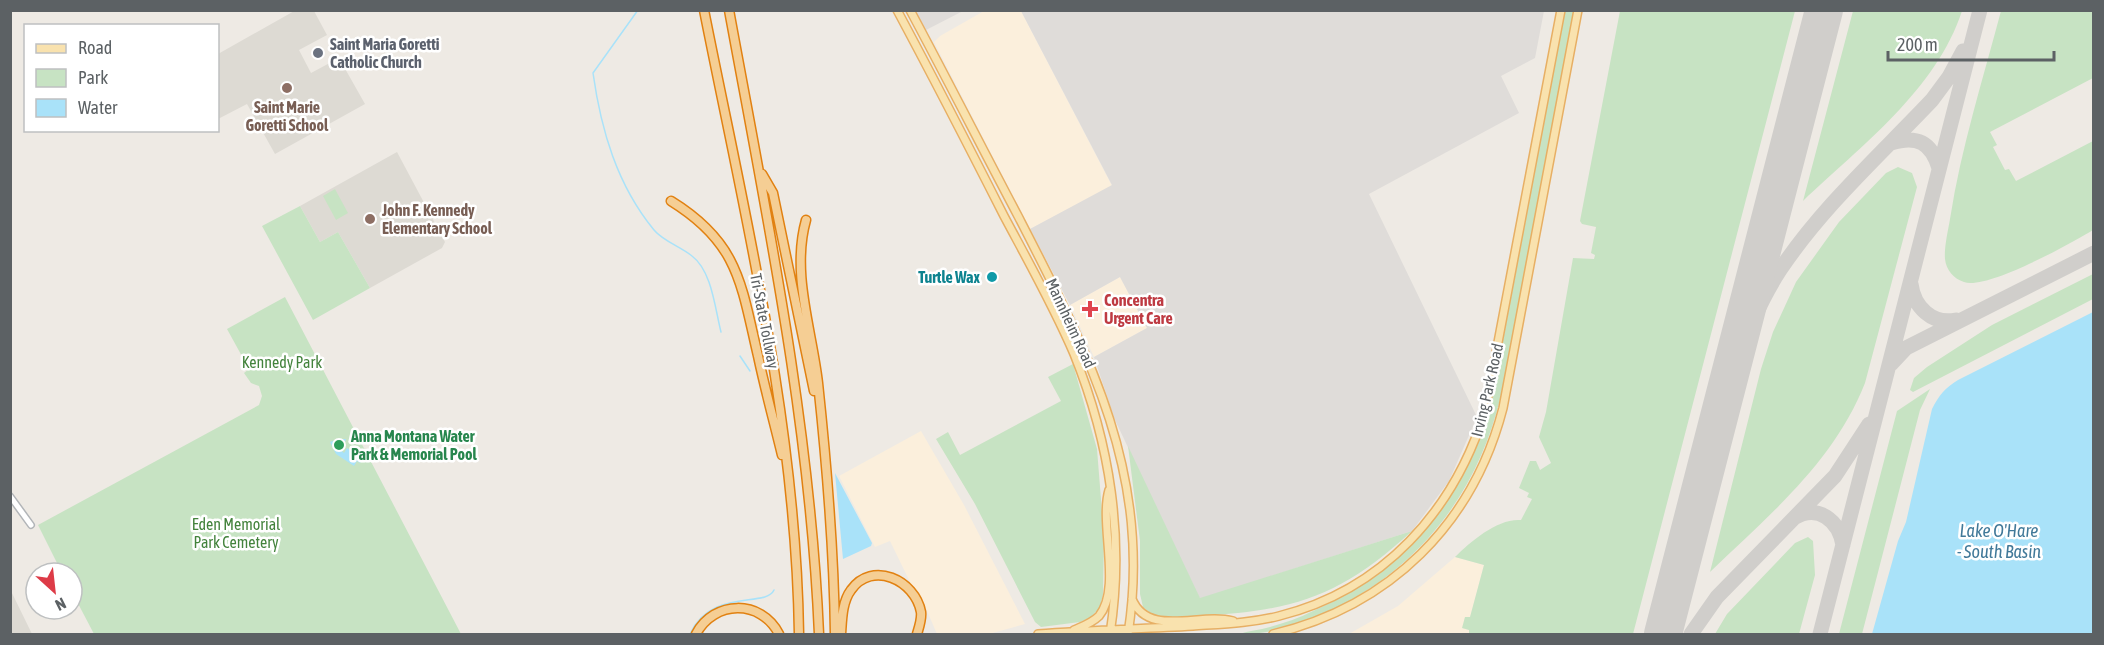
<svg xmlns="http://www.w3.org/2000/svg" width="2104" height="645" viewBox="0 0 2104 645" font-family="'Asap Condensed',sans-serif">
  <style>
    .commercial { fill: #fbefdc }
    .industrial { fill: #dfdcd9 }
    .education { fill: #dddad3 }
    .green { fill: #c7e3c3 }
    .water { fill: #a9e2f9 }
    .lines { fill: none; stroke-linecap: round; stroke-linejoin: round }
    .stream { stroke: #a9e2f9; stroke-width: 1.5 }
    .taxiway { stroke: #d0cecb; stroke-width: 15 }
    .runway { stroke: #d0cecb; stroke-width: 38 }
    .tertiary-casing { stroke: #b2b5b8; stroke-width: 8 }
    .primary-casing { stroke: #e7af64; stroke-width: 10 }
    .motorway-casing { stroke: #e18111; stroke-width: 11 }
    .tertiary { stroke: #fff; stroke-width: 5 }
    .primary { stroke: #f9e2ae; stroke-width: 7 }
    .motorway { stroke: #f5ce94; stroke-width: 8 }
    .worship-dot { fill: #6b7280; stroke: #fff; stroke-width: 2 }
    .education-dot { fill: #8d6e63; stroke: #fff; stroke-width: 2 }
    .culture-dot { fill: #0f9aa8; stroke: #fff; stroke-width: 2 }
    .health-dot { fill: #e0444e; stroke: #fff; stroke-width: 2 }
    .leisure-dot { fill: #2e9e5b; stroke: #fff; stroke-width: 2 }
    .labels { text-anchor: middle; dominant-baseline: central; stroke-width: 5; stroke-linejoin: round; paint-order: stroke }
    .worship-label { font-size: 16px; font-weight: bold; fill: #5b616d; stroke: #fff; text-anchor: start }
    .education-label { font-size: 16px; font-weight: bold; fill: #785e54; stroke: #fff }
    .culture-label { font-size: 16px; font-weight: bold; fill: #0d838f; stroke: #fff; text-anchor: end }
    .health-label { font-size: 16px; font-weight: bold; fill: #be3a42; stroke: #fff; text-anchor: start }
    .street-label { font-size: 16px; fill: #5c6164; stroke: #fff }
    .park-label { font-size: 16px; fill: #43833c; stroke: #fff }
    .leisure-label { font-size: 16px; font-weight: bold; fill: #27864d; stroke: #fff; text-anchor: start }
    .water-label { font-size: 18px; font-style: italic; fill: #417999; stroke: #fff }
  </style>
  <rect width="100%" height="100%" fill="#eeeae4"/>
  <path class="commercial" d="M984,11H1021L1112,186L1030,229L934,42L940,36Z
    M1120,277L1147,328L1094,357L1070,305Z
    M921,431L964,505L1025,624L989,634H937L921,597L911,584L890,541L875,547L839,476Z
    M1455,557L1484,565L1470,618L1465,617L1463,628L1469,630V634H1349L1398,606Z"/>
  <path class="industrial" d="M915,11H963L926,30Z
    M1021,11H1544L1535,58L1501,76L1519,113L1369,194L1477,417L1449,481L1412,531L1200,599L1115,420L1094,357L1147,328L1120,277L1070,305L1030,229L1112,185Z"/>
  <path class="education" d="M296,10L314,11L327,35L299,50L311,73L339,58L365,104L275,154L247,104L218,119V54Z
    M397,152L445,242L442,248L370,288L338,232L320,242L300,206Z
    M11,591L32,634H11Z"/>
  <path class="green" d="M1565,11H1574L1501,395C1478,493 1419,569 1328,612C1301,624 1269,635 1240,634C1247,631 1260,630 1270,627C1284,623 1299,618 1313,611C1401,573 1463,502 1490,409Z
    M1620,11H1795L1633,634H1469V630L1462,628L1465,617H1470L1484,565L1455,557C1471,541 1498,518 1521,520L1532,499L1527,497L1529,493L1519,488L1530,461H1536L1540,470L1551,463L1539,437L1546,412L1573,258L1594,259L1595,255L1591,253L1596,227L1582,224L1580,221Z
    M1853,11H1962C1936,90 1861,146 1803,201Z
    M2001,11H2093V78L1990,132L1997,145L1993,147L2005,170L2009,169L2016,181L2093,141V230C2072,243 1987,290 1964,282C1954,279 1946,270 1945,259C1944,247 1948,231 1950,219C1961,148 1983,79 2001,11Z
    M1898,167L1912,173L1917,187L1865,383C1834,462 1769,515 1710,572L1761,369L1773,332L1796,282L1839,222L1886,173Z
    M335,189L348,213L336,220L323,196Z
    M300,206L320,242L338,232L370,288L313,320L262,226Z
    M2093,274V299L1913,392L1910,390L1914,378L1927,367L1992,325Z
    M285,297L461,634H94L72,592V573H62L38,525L259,405L262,396L259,386L251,383L244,373L249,369L227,329Z
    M1073,364L1097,449L1104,537L1103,594L1100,607L1091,617L1080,622L1041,627L1035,622L975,504L936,439L948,432L960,455L1061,401L1048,377Z
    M1930,389L1920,410L1862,634H1839L1897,411Z
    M1128,446L1200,598L1412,531C1341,596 1295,611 1199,616C1178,617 1160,624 1143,607L1140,594V541Z
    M1808,537L1813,541L1815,575L1799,634H1715L1727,614L1795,543Z"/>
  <path class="water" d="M2093,312V634H1872L1898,541L1906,522L1932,409C1939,395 1945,388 1958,380Z
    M338,439H346L342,451L344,453L347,448L363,458L360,463L357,461L354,466L336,454L330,442Z
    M835,473L872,543L871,546L843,559Z"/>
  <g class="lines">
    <path class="stream" d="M638,10L593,73C601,130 617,185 654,230C663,241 681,247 692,256C712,271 715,309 721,332
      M740,356L750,371
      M690,634C711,588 766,608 774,590"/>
    <path class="taxiway" d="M1891,143C1917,135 1931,142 1939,168
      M1911,284C1914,307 1932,325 1956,320
      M1891,364L1906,348L2094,253
      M1728,382C1743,344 1757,305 1780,270C1822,207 1880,155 1932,100L1949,77L1963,51
      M1794,518C1818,503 1839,521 1843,545
      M1691,634L1717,597L1835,476L1869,424
      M1820,634L1980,10"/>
    <path class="runway" d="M1663,634L1824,10"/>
    <defs>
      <path id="tertiary" d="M10,496L31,525"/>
      <path id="primary" d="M897,10C934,79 969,147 1004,216C1028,261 1054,307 1074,354C1110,443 1125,539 1110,634
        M910,10C947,79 982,148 1018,216C1088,352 1153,475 1128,634
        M1132,599C1148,638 1200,612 1233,621
        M1074,630C1083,626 1092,623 1099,616C1122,588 1099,524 1109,490
        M1038,634C1090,630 1141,629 1193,626C1221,624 1251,623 1279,616C1383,590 1454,511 1485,411L1561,10
        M1273,634C1390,606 1473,524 1503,408L1578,10"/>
      <path id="motorway" d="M704,10C745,217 796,423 799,634
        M729,10C767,217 810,424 819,634
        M762,174L773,193L814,391
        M671,201C739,243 741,284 758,356C765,389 774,422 782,455
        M806,220C791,273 812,330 818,383C827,467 834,551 835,634
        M696,634C714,600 761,599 779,634
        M841,634C842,620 842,602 851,590C872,560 915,580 921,612C922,619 919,627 917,634"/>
    </defs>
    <use href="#tertiary" class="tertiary-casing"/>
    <use href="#primary" class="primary-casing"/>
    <use href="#motorway" class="motorway-casing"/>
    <use href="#tertiary" class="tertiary"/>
    <use href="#primary" class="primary"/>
    <use href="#motorway" class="motorway"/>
  </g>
  <circle class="worship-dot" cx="318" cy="53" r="6"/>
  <g class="education-dot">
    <circle cx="287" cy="88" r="6"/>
    <circle cx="370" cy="219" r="6"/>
  </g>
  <circle class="culture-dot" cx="992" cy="277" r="6"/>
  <path class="health-dot" d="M1087 300h6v6h6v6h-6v6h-6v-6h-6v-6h6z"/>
  <circle class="leisure-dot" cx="339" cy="445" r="6"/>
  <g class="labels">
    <g class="worship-label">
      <text x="330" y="44">Saint Maria Goretti<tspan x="330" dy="18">Catholic Church</tspan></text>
    </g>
    <g class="education-label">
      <text x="287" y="107">Saint Marie<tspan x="287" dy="18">Goretti School</tspan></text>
      <text x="382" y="210" text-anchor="start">John F. Kennedy<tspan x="382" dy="18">Elementary School</tspan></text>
    </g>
    <g class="culture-label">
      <text x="980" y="277">Turtle Wax</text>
    </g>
    <g class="health-label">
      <text x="1104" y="300">Concentra<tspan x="1104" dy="18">Urgent Care</tspan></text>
    </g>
    <g class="street-label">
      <text transform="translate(765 321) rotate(79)">Tri-State Tollway</text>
      <text transform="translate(1071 323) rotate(65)">Mannheim Road</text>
      <text transform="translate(1487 390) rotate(-77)">Irving Park Road</text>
    </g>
    <g class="park-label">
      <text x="282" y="362">Kennedy Park</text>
      <text x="236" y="524">Eden Memorial<tspan x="236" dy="18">Park Cemetery</tspan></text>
    </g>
    <g class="leisure-label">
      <text x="351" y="436">Anna Montana Water<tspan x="351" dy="18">Park &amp; Memorial Pool</tspan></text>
    </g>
    <g class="water-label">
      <text x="1999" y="530">Lake O'Hare<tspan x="1999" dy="21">- South Basin</tspan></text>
    </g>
  </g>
  <rect width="2104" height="645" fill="none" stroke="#5c6164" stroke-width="24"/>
  <rect x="24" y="24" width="195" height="108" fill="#ffffff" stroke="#bec0c1" stroke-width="1.5"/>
  <rect x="36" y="44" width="30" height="9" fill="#f9e2ae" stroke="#bec0c1" stroke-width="1.5"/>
  <text x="78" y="54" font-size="18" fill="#5c6164">Road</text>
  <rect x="36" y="69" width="30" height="18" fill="#c7e3c3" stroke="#bec0c1" stroke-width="1.5"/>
  <text x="78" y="84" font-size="18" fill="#5c6164">Park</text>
  <rect x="36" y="99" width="30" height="18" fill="#a9e2f9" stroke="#bec0c1" stroke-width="1.5"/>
  <text x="78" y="114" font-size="18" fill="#5c6164">Water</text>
  <g transform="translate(54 591) rotate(153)"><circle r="28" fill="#ffffff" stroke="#bec0c1" stroke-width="1.5"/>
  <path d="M0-4.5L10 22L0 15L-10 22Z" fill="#dd3b47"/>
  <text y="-9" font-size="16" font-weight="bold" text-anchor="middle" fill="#5c6164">N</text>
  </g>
  <path d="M1888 51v9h166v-9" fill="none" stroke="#5c6164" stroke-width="3"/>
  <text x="1897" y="51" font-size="18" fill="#5c6164" stroke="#ffffff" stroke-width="4.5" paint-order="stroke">200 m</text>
</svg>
